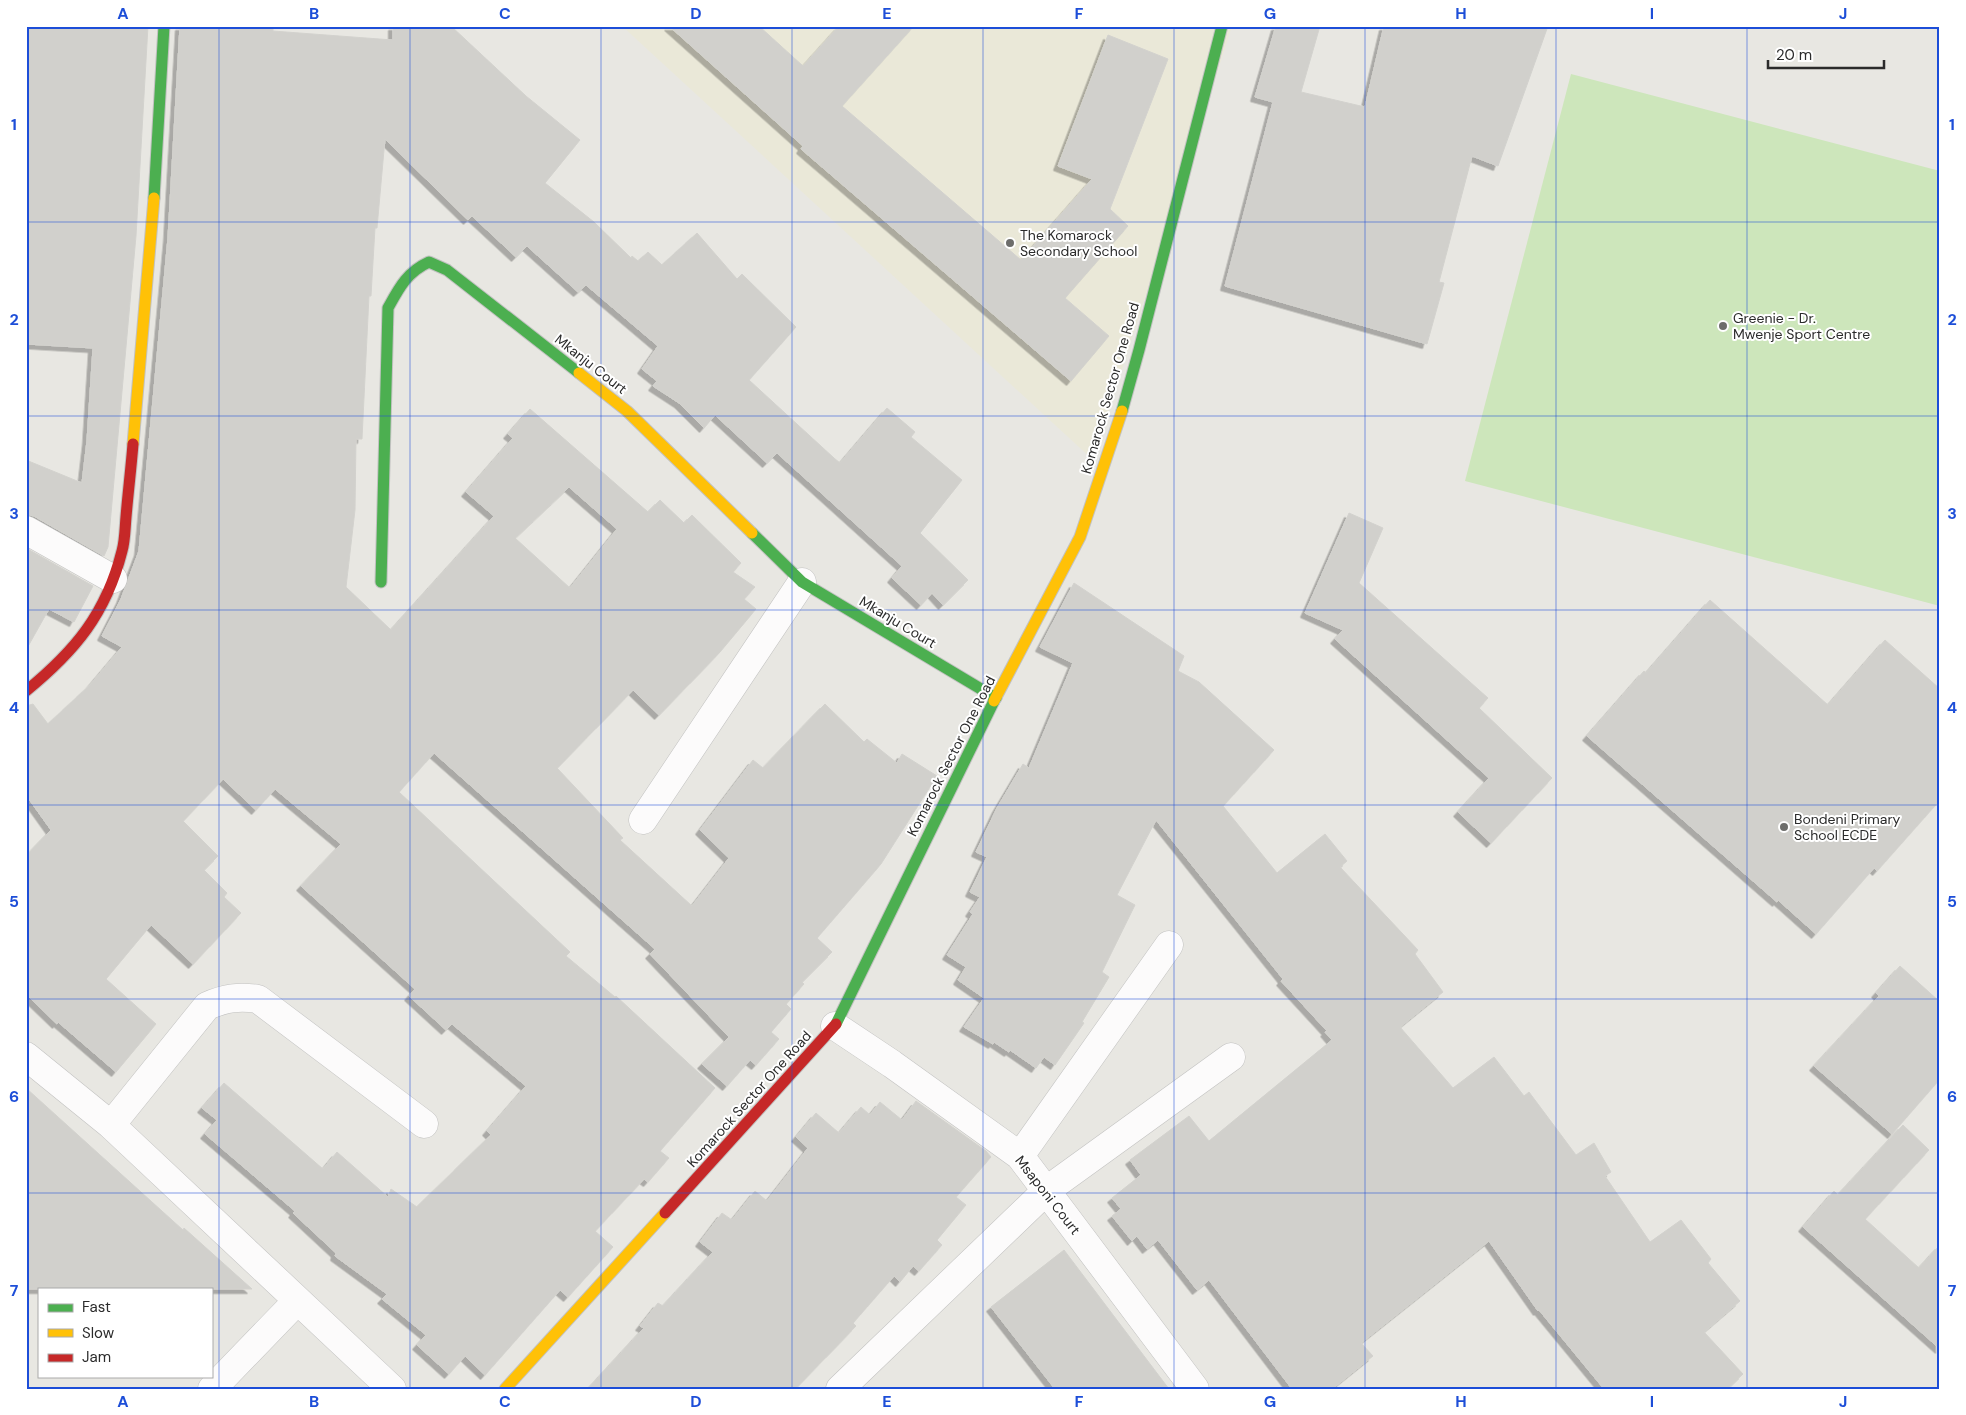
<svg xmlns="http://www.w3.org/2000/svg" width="1966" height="1415" viewBox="0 0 1966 1415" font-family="'DM Sans',sans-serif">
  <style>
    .education { fill: #eae8d8 }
    .pitch { fill: #cde6bb }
    .building { fill: #d1d0cc; stroke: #d3d2ce; fill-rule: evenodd; filter: url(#shadow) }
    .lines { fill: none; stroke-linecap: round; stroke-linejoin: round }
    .street-casing { stroke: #c2c2c1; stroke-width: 29 }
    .fast-casing { stroke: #c2c2c1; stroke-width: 13 }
    .slow-casing { stroke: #c2c2c1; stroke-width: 13 }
    .jam-casing { stroke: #c2c2c1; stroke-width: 13 }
    .street { stroke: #fcfbfb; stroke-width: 28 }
    .fast { stroke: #4caf50; stroke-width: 11 }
    .slow { stroke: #ffc107; stroke-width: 11 }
    .jam { stroke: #c62828; stroke-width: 11 }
    .grid { fill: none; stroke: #1d4ed8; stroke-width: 1; stroke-opacity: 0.55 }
    .poi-dot { fill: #6d6d6b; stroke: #fff; stroke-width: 2 }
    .labels { text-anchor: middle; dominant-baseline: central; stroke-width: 4; stroke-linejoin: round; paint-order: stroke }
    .poi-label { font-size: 14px; fill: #2b2b2b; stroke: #fff; text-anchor: start }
    .street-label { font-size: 14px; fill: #2b2b2b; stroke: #fff }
    .neatline { fill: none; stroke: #1d4ed8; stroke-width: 2 }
    .grid-label { font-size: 16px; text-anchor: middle; font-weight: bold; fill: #1d4ed8 }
  </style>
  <defs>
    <filter id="shadow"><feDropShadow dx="-4.5" dy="4.5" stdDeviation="0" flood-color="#0004"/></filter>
  </defs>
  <rect width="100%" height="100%" fill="#e8e7e2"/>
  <path class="education" d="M622,26H1232L1093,460Z"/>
  <path class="pitch" d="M1571,74L1940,171V606L1465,481Z"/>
  <path class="building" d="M26,26H148L136,236L108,547L104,556L34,516L26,514V460L82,483L87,441L93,348L26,344Z
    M180,26H273V31L393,40V26H451L526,96L580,140L545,183L594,222L631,258L632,256L638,261L648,252L662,265L697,233L737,279L742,274L796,327L749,380L834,458L840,463L887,408L915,432L911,437L962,480L920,533L968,580L943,605L932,593L921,605L892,578L902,566L777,453L767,463L715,415L704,428L679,403L653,386L657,381L642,369L658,346L586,285L578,292L527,246L516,257L472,216L468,220L385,139L377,228H375L371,296H369L362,439H356L355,510L346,587L391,630L494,516L466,492L513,438L508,434L530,409L648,512L660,500L684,523L692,515L741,563L733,572L755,587L744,599L756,609L720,652L659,715L633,690L557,768L623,838L620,840L692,906L729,858L700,830L753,760L763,768L825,704L864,742L867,739L897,763L902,754L937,776L881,864L817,938L832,952L802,982L804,984L786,1004L791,1009L771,1032L779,1039L756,1065L750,1060L727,1086L702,1064L729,1037L650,954L655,949L434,753L399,792L570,952L566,956L615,997L616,996L715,1088L660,1151L669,1158L648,1182L644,1179L595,1231L613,1247L568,1297L560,1290L485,1375L465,1356L449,1374L417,1345L426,1335L382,1299L387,1294L335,1256L336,1253L293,1213L295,1211L205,1134L217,1120L202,1108L224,1083L323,1169L337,1152L388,1197L391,1189L417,1207L491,1135L487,1131L526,1086L452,1024L446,1030L409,996L415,989L301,886L341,844L275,789L256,810L223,779L183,821L218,856L204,870L227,893L224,897L241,913L193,964L151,925L106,979L156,1024L116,1072L58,1022L57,1024L26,994V856L51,830L26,795V706L33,704L48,724L90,685L122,647L102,636L121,599L139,551L168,238ZM569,487L617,529L570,588L515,538Z
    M669,26H759L803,66L839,26H914L842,106L1021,260L1092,179L1058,166L1108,35L1168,59L1110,209L1128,226L1065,298L1109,336L1071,381L801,149L803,146Z
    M1276,26H1320L1301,92L1365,107L1384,26H1548L1498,166L1472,156L1439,282L1444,283L1427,344L1225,286L1273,102L1255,97Z
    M1349,513L1383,528L1359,583L1488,698L1479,708L1552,778L1491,843L1458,812L1489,778L1335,639L1343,630L1305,613Z
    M26,548L93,586L74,622L49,609L26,650Z
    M1074,583L1184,656L1178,671L1199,682L1274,750L1223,806L1277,873L1325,834L1347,861L1340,867L1418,950L1415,954L1443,992L1400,1027L1453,1088L1494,1057L1524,1096L1529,1092L1576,1155L1594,1143L1611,1172L1605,1176L1650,1242L1681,1220L1711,1259L1708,1263L1740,1301L1704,1332L1743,1374L1727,1389H1604L1539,1310L1538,1311L1489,1241L1361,1343L1373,1356L1332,1389H1292L1209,1280L1197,1290L1158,1240L1147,1249L1137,1236L1132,1241L1112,1216L1121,1209L1112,1198L1141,1175L1130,1160L1189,1116L1209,1141L1332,1040L1325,1032L1327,1031L1281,981L1283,979L1156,820L1117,895L1135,905L1102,972L1109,977L1082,1022L1084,1023L1055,1065L1044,1057L1036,1068L1010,1050L1009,1052L994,1042L993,1044L964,1027L984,998L958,980L966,967L947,955L973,914L970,912L980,897L970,892L987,857L976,852L997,808L1023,764L1029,768L1073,663L1040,647Z
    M1710,600L1828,705L1885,640L1940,689V800L1877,871L1874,868L1816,934L1778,900L1777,902L1587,736L1644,671L1646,673Z
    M1900,966L1940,1002V1079L1892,1134L1814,1066L1879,996L1876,993Z
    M26,1088L183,1230L184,1228L252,1289H26Z
    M916,1101L986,1151L991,1157L956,1197L966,1205L937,1240L942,1245L919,1271L913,1266L900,1282L894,1276L853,1323L856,1326L795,1389H588L644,1328L640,1326L658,1303L663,1306L713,1252L700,1242L722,1213L732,1220L755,1191L767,1201L808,1148L796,1137L816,1113L839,1133L861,1107L870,1115L880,1102L902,1120Z
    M1903,1125L1929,1150L1865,1219L1919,1268L1940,1245V1349L1803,1227L1834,1191L1838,1195Z
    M1064,1250L1098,1295L1169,1389H1055L991,1307Z"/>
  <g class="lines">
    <defs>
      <path id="street" d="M26,530L113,579
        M643,820L802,582
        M835,1026L892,1064L1020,1156L1195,1389
        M26,1056L111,1125L392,1389
        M111,1125L207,1006C225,998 239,996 258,999L424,1124
        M1020,1156L1169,945
        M212,1389L297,1301
        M840,1389L1047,1190L1231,1057"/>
      <path id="fast" d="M154,198L164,26
        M1122,411L1139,350L1222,26
        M752,533L802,582L996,698
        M381,582L388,308C399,288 407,272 429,262L447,270L579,373
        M836,1024L994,701"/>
      <path id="slow" d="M579,373L627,411L752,533
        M133,444L154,198
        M994,701L1080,537L1122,411
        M505,1389L665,1213"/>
      <path id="jam" d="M26,691C75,651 106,614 122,551C125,541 125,528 126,517C128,493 131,469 133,444
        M665,1213L836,1024"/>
    </defs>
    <use href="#street" class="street-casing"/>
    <use href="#fast" class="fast-casing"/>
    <use href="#slow" class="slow-casing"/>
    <use href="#jam" class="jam-casing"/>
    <use href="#street" class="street"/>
    <use href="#fast" class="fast"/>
    <use href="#slow" class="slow"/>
    <use href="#jam" class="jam"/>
  </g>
  <path class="grid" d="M219,26V1389M410,26V1389M601,26V1389M792,26V1389M983,26V1389M1174,26V1389M1365,26V1389M1556,26V1389M1747,26V1389M26,222H1940M26,416H1940M26,610H1940M26,805H1940M26,999H1940M26,1193H1940"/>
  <g class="poi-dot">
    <circle cx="1010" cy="243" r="5"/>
    <circle cx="1723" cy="326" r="5"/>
    <circle cx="1784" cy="827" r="5"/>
  </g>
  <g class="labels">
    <g class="poi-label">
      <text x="1020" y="235">The Komarock<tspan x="1020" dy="16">Secondary School</tspan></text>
      <text x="1733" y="318">Greenie - Dr.<tspan x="1733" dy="16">Mwenje Sport Centre</tspan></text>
      <text x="1794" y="819">Bondeni Primary<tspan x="1794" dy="16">School ECDE</tspan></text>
    </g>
    <g class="street-label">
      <text transform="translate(591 364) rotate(38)">Mkanju Court</text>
      <text transform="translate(1110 388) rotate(-74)">Komarock Sector One Road</text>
      <text transform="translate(898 622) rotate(31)">Mkanju Court</text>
      <text transform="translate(951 756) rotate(-63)">Komarock Sector One Road</text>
      <text transform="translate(749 1099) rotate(-48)">Komarock Sector One Road</text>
      <text transform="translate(1048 1195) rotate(52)">Msaponi Court</text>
    </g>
  </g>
  <rect width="1966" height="1415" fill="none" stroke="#ffffff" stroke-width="55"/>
  <rect x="38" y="1288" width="175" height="90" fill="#ffffff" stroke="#aaaaaa"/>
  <rect x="48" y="1304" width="25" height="8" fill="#4caf50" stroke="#aaaaaa"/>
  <text x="82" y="1312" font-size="15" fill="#2b2b2b">Fast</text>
  <rect x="48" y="1329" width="25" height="8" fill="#ffc107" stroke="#aaaaaa"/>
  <text x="82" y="1338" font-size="15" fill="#2b2b2b">Slow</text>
  <rect x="48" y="1354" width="25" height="8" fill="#c62828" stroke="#aaaaaa"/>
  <text x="82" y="1362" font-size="15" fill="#2b2b2b">Jam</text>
  <path d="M1768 60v8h116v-8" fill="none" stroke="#2b2b2b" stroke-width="2.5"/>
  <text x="1776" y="60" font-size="15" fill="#2b2b2b" stroke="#ffffff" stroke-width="4" paint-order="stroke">20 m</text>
  <rect x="28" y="28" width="1910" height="1360" class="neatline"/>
  <g class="grid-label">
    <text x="123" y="19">A</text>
    <text x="314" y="19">B</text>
    <text x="505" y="19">C</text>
    <text x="696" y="19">D</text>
    <text x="887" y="19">E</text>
    <text x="1079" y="19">F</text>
    <text x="1270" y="19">G</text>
    <text x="1461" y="19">H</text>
    <text x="1652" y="19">I</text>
    <text x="1843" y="19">J</text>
    <text x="14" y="130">1</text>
    <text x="1952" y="130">1</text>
    <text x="14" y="325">2</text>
    <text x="1952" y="325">2</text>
    <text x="14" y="519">3</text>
    <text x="1952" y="519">3</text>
    <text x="14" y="713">4</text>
    <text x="1952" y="713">4</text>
    <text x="14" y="907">5</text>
    <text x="1952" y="907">5</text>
    <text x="14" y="1102">6</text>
    <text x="1952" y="1102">6</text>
    <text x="14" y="1296">7</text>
    <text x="1952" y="1296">7</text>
    <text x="123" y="1407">A</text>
    <text x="314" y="1407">B</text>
    <text x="505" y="1407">C</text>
    <text x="696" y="1407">D</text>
    <text x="887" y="1407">E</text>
    <text x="1079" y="1407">F</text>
    <text x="1270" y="1407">G</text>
    <text x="1461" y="1407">H</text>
    <text x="1652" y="1407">I</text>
    <text x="1843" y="1407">J</text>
  </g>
</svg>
